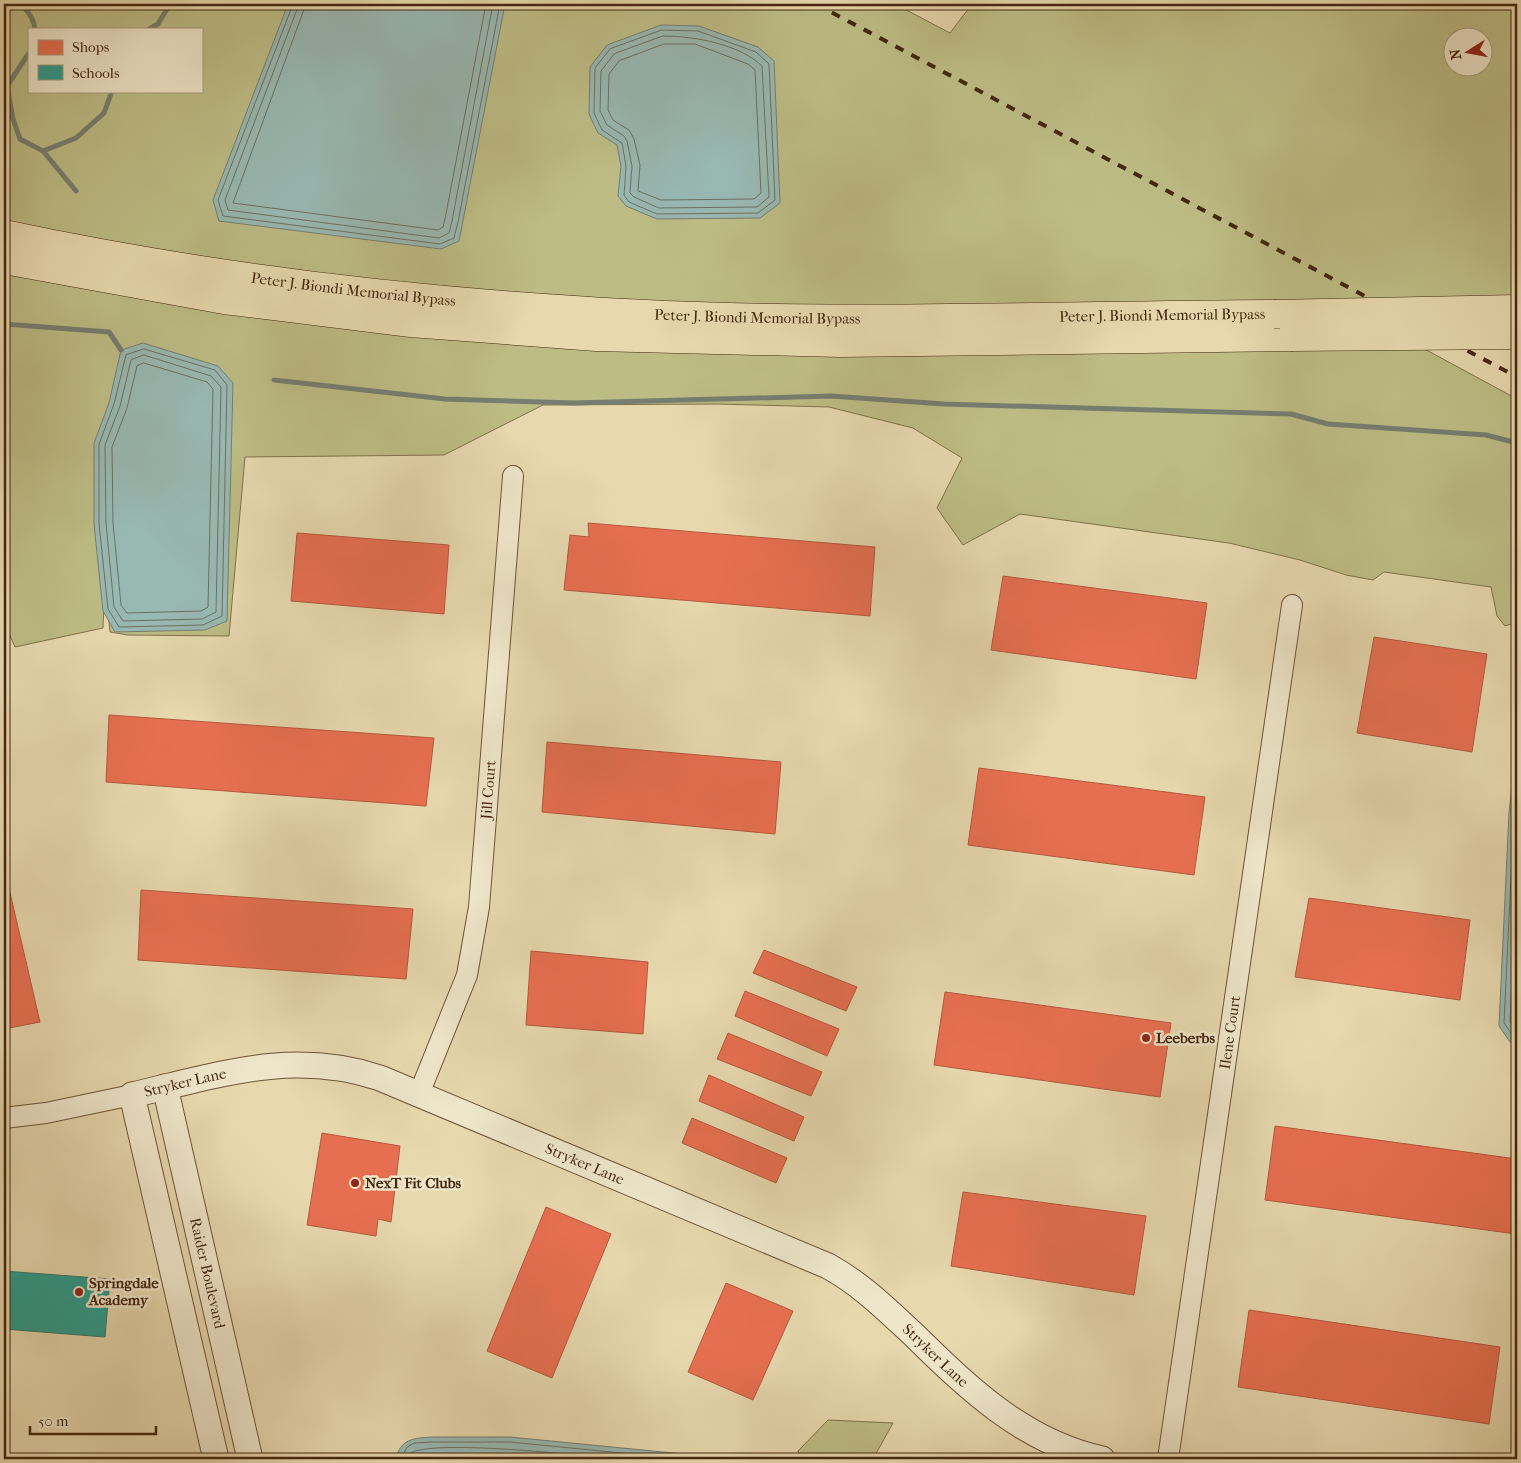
<svg xmlns="http://www.w3.org/2000/svg" width="1521" height="1463" viewBox="0 0 1521 1463" font-family="'IM FELL French Canon',serif">
  <style>
    .green { fill: #bdbc85; stroke: #80724a; fill-rule: evenodd }
    .water { fill: #98b8b2; stroke: #767e71 }
    .shops { fill: #e76f51; stroke: #b6593d }
    .schools { fill: #2a9d8f; stroke: #327a69 }
    .lines { fill: none; stroke-linecap: round; stroke-linejoin: round }
    .shore { stroke: #6e7060; stroke-width: 1 }
    .stream { stroke: #767e71; stroke-width: 5 }
    .minor-casing { stroke: #6d5337; stroke-width: 22 }
    .tertiary-casing { stroke: #6d5337; stroke-width: 27 }
    .trunk-casing { stroke: #44270f; stroke-width: 29 }
    .minor { stroke: #efe6ca; stroke-width: 20 }
    .tertiary { stroke: #efe6ca; stroke-width: 25 }
    .trunk { stroke: #e7d8ae; stroke-width: 28 }
    .rail { stroke: #44270f; stroke-width: 4; stroke-dasharray: 9 9; stroke-linecap: butt }
    .trunk-bridge-casing { stroke: #44270f; stroke-width: 29; stroke-linecap: butt }
    .trunk-bridge { stroke: #e7d8ae; stroke-width: 28 }
    .poi-dot { fill: #8f2418; stroke: #efe6ca; stroke-width: 2 }
    .labels { text-anchor: middle; dominant-baseline: central; stroke-width: 5; stroke-linejoin: round; paint-order: stroke }
    .street-label { font-size: 15px; fill: #44270f; stroke: #efe6ca }
    .poi-label { font-size: 15px; font-weight: bold; fill: #44270f; stroke: #efe6ca; text-anchor: start }
  </style>
  <rect width="100%" height="100%" fill="#e7d8ae"/>
  <filter id="stains"><feTurbulence type="fractalNoise" baseFrequency=".004" numOctaves="4"/><feColorMatrix values="0 0 0 0 .2 0 0 0 0 .09 0 0 0 0 .02 0 0 0 .5 -.17"/></filter>
  <radialGradient id="worn" r=".72"><stop offset=".6" stop-color="#630" stop-opacity="0"/><stop offset="1" stop-color="#630" stop-opacity=".3"/></radialGradient>
  <path class="green" d="M4,4H895L950,33L972,4H1517V297L1334,300L1517,399V622L1505,626L1497,616L1491,587L1384,572L1373,580L1346,575L1300,560L1229,543L1020,514L963,545L937,508L962,458L913,428L829,407L717,404L543,405L444,455L245,457L229,636L128,635L110,632L105,581L103,628L15,647L4,622ZM29,29H201V91H29ZM1454,38H1484V68H1454Z
    M828,1420L893,1423L873,1459H802L798,1451Z"/>
  <path class="water" d="M288,4H505L459,241L441,249L219,221L213,200Z
    M661,25L699,26L758,47L774,61L780,203L760,218L657,219L626,206L618,196L621,166L617,145L598,133L589,114L590,67L607,45Z
    M143,343L218,366L233,383L227,621L205,630L115,632L103,611L94,524V443L109,403L121,350Z
    M1517,736V1047L1510,1042L1499,1026L1509,813Z
    M432,1437H510L734,1459H396C400,1439 414,1438 432,1437Z"/>
  <path class="shops" d="M588,523L875,547L870,616L564,590L570,535L589,537Z
    M297,533L449,545L444,614L291,601Z
    M1003,576L1207,603L1196,679L991,650Z
    M1374,637L1487,654L1472,752L1357,733Z
    M109,715L434,738L426,806L106,782Z
    M547,742L781,762L775,834L542,812Z
    M979,768L1205,797L1194,875L968,845Z
    M4,867L40,1022L4,1029Z
    M141,890L413,909L406,979L138,960Z
    M1309,898L1470,920L1460,1000L1295,977Z
    M764,950L857,987L846,1011L753,973Z
    M531,951L648,962L643,1034L526,1025Z
    M745,991L839,1029L827,1056L735,1016Z
    M945,992L1171,1023L1160,1097L934,1065Z
    M728,1033L822,1072L811,1096L717,1059Z
    M709,1075L804,1117L794,1141L699,1101Z
    M692,1118L787,1158L776,1183L682,1143Z
    M1275,1126L1517,1159L1516,1234L1265,1200Z
    M322,1133L400,1146L391,1222L378,1219L376,1236L307,1225Z
    M963,1192L1146,1216L1134,1295L951,1266Z
    M546,1207L611,1234L552,1378L487,1351Z
    M726,1283L793,1311L753,1400L688,1372Z
    M1249,1310L1500,1347L1489,1424L1238,1387Z"/>
  <path class="schools" d="M4,1271L110,1279L105,1337L4,1329Z"/>
  <g class="lines">
    <path class="shore" d="M293,4L218,200L223,216L440,244L454,238L458,222L500,4
      M299,4L225,200L228,210L439,238L449,233L452,221L493,4
      M306,4L233,203L438,230L443,227L445,219L486,4
      M662,30L698,31L756,52L769,64L775,200L758,213L657,214L629,202L624,195L626,166L622,143L602,130L594,113L595,68L610,49Z
      M663,36C694,36 739,44 762,66L769,197L757,207L659,208L634,197L630,193L632,166L627,141L624,136L607,125L600,111L601,71L614,54Z
      M664,44H695L748,64L755,70L761,193L754,199L661,200L638,191L640,165L634,139L629,130L613,120L608,110L609,74L619,61Z
      M144,349L215,370L227,385L222,616L203,625L119,627L108,609L99,524V444L114,404L126,355Z
      M144,355L211,376L221,387L216,612L202,619L123,621L114,607L106,523L105,445L120,406L131,360Z
      M144,363L207,382L213,389L208,607L201,611L127,613L121,605L113,523L112,447L127,408L137,366Z
      M1517,781L1514,813L1504,1023L1517,1041
      M1517,870L1510,1022L1517,1033
      M401,1459L407,1447L414,1443L433,1442H510L682,1459
      M407,1459L409,1454C429,1438 585,1456 618,1459
      M415,1459C427,1450 521,1457 540,1459"/>
    <path class="stream" d="M19,4C27,8 34,20 35,29
      M149,29L158,24L170,4
      M29,53L7,86L13,119L20,139L43,151L76,138L104,113L112,91
      M43,151L76,191
      M4,324L109,332L121,350
      M274,380L445,399L574,403L831,396L944,404L1291,414L1328,424L1486,435L1517,443"/>
    <defs>
      <g id="minor">
        <path id="s1" d="M419,1094L467,975L479,907L513,476"/>
        <path d="M4,1118L46,1113L132,1095"/>
        <path id="s2" d="M1168,1459L1292,605"/>
      </g>
      <g id="tertiary">
        <path id="s3" d="M165,1087L250,1459"/>
        <path id="s4" d="M216,1459L132,1095C219,1075 292,1049 380,1078L828,1266C861,1284 887,1310 914,1335C969,1389 1024,1442 1102,1459"/>
      </g>
      <g id="trunk">
        <path id="s5" d="M4,234C192,274 383,298 575,310C807,326 1041,315 1274,314"/>
        <path d="M4,260L224,300L411,323L596,337L840,343L1291,337"/>
      </g>
    </defs>
    <use href="#minor" class="minor-casing"/>
    <use href="#tertiary" class="tertiary-casing"/>
    <use href="#trunk" class="trunk-casing"/>
    <use href="#minor" class="minor"/>
    <use href="#tertiary" class="tertiary"/>
    <use href="#trunk" class="trunk"/>
    <path class="rail" d="M816,4L1517,377"/>
    <defs>
      <path id="trunk-bridge" d="M1274,314L1517,309
        M1291,337L1517,335"/>
    </defs>
    <use href="#trunk-bridge" class="trunk-bridge-casing"/>
    <use href="#trunk-bridge" class="trunk-bridge"/>
  </g>
  <g class="poi-dot">
    <circle cx="1146" cy="1038" r="5"/>
    <circle cx="355" cy="1183" r="5"/>
    <circle cx="79" cy="1292" r="5"/>
  </g>
  <g class="labels">
    <g class="street-label">
      <text stroke="none"><textPath href="#s5" startOffset="354">Peter J. Biondi Memorial Bypass</textPath></text>
      <text stroke="none"><textPath href="#s5" startOffset="759">Peter J. Biondi Memorial Bypass</textPath></text>
      <text stroke="none"><textPath href="#s5" startOffset="1164">Peter J. Biondi Memorial Bypass</textPath></text>
      <text stroke="none"><textPath href="#s1" startOffset="315">Jill Court</textPath></text>
      <text stroke="none"><textPath href="#s2" startOffset="431">Ilene Court</textPath></text>
      <text stroke="none"><textPath href="#s4" startOffset="428">Stryker Lane</textPath></text>
      <text stroke="none"><textPath href="#s4" startOffset="848">Stryker Lane</textPath></text>
      <text stroke="none"><textPath href="#s3" startOffset="191">Raider Boulevard</textPath></text>
      <text stroke="none"><textPath href="#s4" startOffset="1252">Stryker Lane</textPath></text>
    </g>
    <g class="poi-label">
      <text x="1156" y="1038">Leeberbs</text>
      <text x="365" y="1183">NexT Fit Clubs</text>
      <text x="89" y="1283">Springdale<tspan x="89" dy="17">Academy</tspan></text>
    </g>
  </g>
  <rect width="1521" height="1463" fill="none" stroke="#e7d8ae" stroke-width="20"/>
  <rect x="5" y="5" width="1511" height="1453" fill="none" stroke="#44270f" stroke-width="2.5"/>
  <rect x="10" y="10" width="1501" height="1443" fill="none" stroke="#44270f"/>
  <rect x="28" y="28" width="175" height="65" fill="#efe6ca" stroke="#ab9a7f"/>
  <rect x="38" y="40" width="25" height="15" fill="#e76f51" stroke="#ab9a7f"/>
  <text x="72" y="52" font-size="15" fill="#44270f">Shops</text>
  <rect x="38" y="65" width="25" height="15" fill="#2a9d8f" stroke="#ab9a7f"/>
  <text x="72" y="78" font-size="15" fill="#44270f">Schools</text>
  <g transform="translate(1468 52) rotate(259)"><circle r="24" fill="#efe6ca" stroke="#ab9a7f"/>
  <path d="M0-4L9 19L0 12L-9 19Z" fill="#8f2418"/>
  <text y="-8" font-size="14" font-weight="bold" text-anchor="middle" fill="#44270f">N</text>
  </g>
  <path d="M30 1426v8h126v-8" fill="none" stroke="#44270f" stroke-width="2.5"/>
  <text x="38" y="1426" font-size="15" fill="#44270f" stroke="#efe6ca" stroke-width="4" paint-order="stroke">50 m</text>
  <rect width="100%" height="100%" filter="url(#stains)"/>
  <rect width="100%" height="100%" fill="url(#worn)"/>
</svg>
